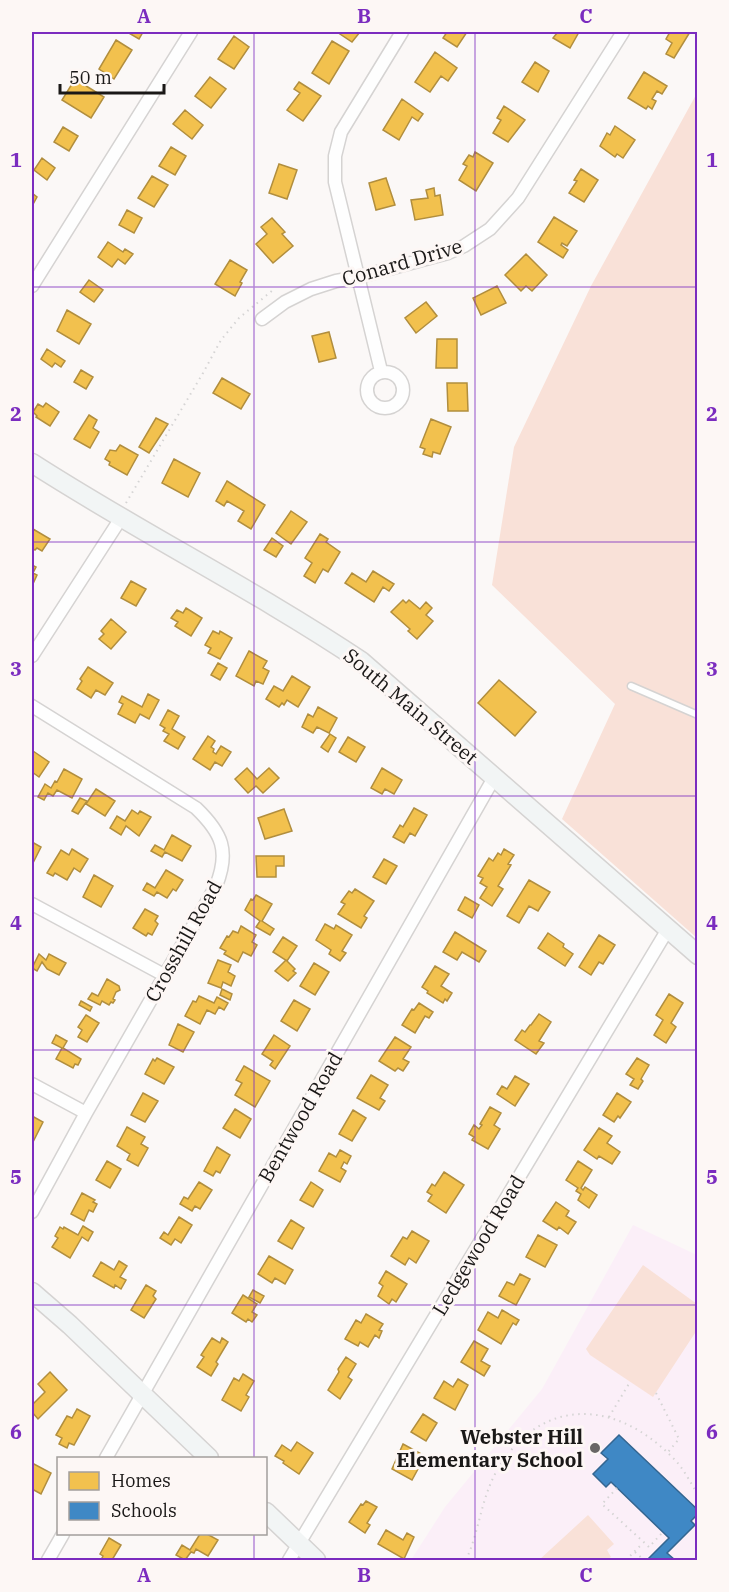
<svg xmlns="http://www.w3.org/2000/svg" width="729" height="1592" viewBox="0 0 729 1592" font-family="'IBM Plex Serif',serif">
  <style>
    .education { fill: #fbeff8 }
    .green { fill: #f9e1d8 }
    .homes { fill: #f2c14e; stroke: #b18e3e; stroke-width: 1.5 }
    .schools { fill: #3f88c5; stroke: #346691; stroke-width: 1.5 }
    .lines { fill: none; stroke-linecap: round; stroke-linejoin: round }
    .lane-casing { stroke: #d5d3d2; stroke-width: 9 }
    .street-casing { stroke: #d5d3d2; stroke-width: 15 }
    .secondary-casing { stroke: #d5d3d2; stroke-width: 21 }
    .path { stroke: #d5d4d4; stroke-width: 2; stroke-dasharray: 1.5 4.5; stroke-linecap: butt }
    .lane { stroke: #fefefe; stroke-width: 6 }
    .street { stroke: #fefefe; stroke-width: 12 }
    .secondary { stroke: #f2f5f5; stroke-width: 18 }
    .grid { fill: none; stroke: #7b2cbf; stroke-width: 1.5; stroke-opacity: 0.55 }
    .poi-dot { fill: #696665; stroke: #fdf7f5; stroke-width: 2 }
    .labels { text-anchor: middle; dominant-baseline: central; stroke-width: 6; stroke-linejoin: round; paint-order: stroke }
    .street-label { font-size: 20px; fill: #1a1817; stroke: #fdf7f5 }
    .poi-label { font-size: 20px; font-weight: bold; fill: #1a1817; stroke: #fdf7f5; text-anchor: end }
    .neatline { fill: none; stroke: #7b2cbf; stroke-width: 2 }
    .grid-label { font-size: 20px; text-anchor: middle; font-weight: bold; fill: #7b2cbf }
  </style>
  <rect width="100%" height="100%" fill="#fbf8f7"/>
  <path class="education" d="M633,1225L697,1255V1560H411L445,1507L542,1389Z"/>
  <path class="green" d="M697,93V938L562,819L615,704L492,585L514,447L591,286Z
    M643,1265L697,1304V1330L653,1397L590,1355L586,1349Z
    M588,1515L614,1544L607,1550L611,1557L606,1560H539Z"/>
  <path class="homes" d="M127,32H143L139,39Z
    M337,32H360L352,42Z
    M447,32H467L457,47L443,38Z
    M554,32H579L570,48L553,38L557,33Z
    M670,32H690L674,58L666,54L672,43L666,39Z
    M234,36L249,47L234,69L218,59Z
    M116,40L132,50L114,79L99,69Z
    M332,41L349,51L329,84L312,73Z
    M435,52L457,68L448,81L441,76L430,92L415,82Z
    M535,62L549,71L538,92L522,82Z
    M644,72L667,86L662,94L657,91L652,99L656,101L652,109L648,106L646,109L628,98Z
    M210,77L226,89L211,108L195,96Z
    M75,79L104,97L91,118L62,100Z
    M299,82L321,96L303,121L287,110L300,93L294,89Z
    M402,99L423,114L418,121L412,117L399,140L383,130Z
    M504,106L525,120L508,142L493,133L501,120L497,118Z
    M185,110L203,125L192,139L173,124Z
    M615,126L635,140L623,158L617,154L615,157L600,146L607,133L610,135Z
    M63,127L78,136L69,151L54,142Z
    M171,147L186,156L175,175L159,166Z
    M475,152L493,163L476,191L459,180L467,166L463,164L469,155L473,157Z
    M42,158L55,168L47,180L34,170Z
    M279,164L297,170L287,199L269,193Z
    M581,169L598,180L584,202L569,193L577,181L574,180Z
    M152,176L168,185L154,207L138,198Z
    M386,178L395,205L376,210L369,183Z
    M434,188L435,196L440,195L443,215L415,220L411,200L428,198L426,190Z
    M32,193L37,197L32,206Z
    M127,210L142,218L134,233L119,225Z
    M554,217L577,231L567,246L562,243L561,245L568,250L563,258L538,242Z
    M272,218L285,232L282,234L293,246L273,263L256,244L267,234L261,227Z
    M108,242L123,252L125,249L133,254L125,264L118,259L112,267L98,257Z
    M526,254L547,275L532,291L526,286L521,291L505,275Z
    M230,260L247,270L240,282L242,283L235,296L215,284Z
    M89,280L103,290L94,302L80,292Z
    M497,286L506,303L481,315L473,298Z
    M426,302L437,316L416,333L405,318Z
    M67,310L91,324L79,344L57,331Z
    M329,332L336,358L319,362L312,336Z
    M437,339H457V368H436Z
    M47,349L65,361L61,367L55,363L52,367L41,359Z
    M81,370L93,377L86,389L74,382Z
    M222,378L250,394L241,409L213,393Z
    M447,383H467L468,411H448Z
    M46,403L59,412L50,426L36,417L37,416L33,412L38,404L43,407Z
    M89,415L97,420L93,428L99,432L90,448L74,439Z
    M156,418L168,424L149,453L139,447Z
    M431,419L451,427L440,454L433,452L432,457L423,454L425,449L420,447Z
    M120,445L138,455L127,475L109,465L110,462L105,459L110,450L116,451Z
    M174,459L200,473L188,497L162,483Z
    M227,481L265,505L251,529L238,521L244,511L227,501L224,506L216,501Z
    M291,511L307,522L291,544L276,533Z
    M33,529L50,539L42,551L37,548L35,550L32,548V532Z
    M320,534L328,539L326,542L340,552L328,572L323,569L315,583L304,576L312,563L305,558Z
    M272,538L283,546L276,557L264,550Z
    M32,565L36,567L33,573L37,575L32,586Z
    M373,571L394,584L389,591L383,587L374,602L345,583L352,573L366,582Z
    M131,581L146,589L136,606L121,598Z
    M403,600L406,603L409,600L420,609L426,602L432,608L426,615L433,621L417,639L408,631L410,629L391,612Z
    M186,608L202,618L191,636L175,626L178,622L171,618L177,610L183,613Z
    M111,619L126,632L111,649L99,639L104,634L101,631Z
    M213,631L219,634L220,631L232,638L220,659L208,653L211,648L205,645Z
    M249,651L267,661L263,668L269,671L263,684L256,681L254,686L236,676Z
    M218,663L227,668L220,680L211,675Z
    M88,667L113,683L105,695L96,690L91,698L77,689L82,681L80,679Z
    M292,676L310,687L298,707L287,700L284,705L282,703L279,707L266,699L274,686L283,691Z
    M499,680L536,712L515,736L478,703Z
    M148,694L159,700L149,719L140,714L135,723L118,714L123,704L119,702L122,696L142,707Z
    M318,707L337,718L329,733L317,727L313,733L302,727L308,714L313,717Z
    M168,710L179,716L172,729L185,737L178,749L164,741L169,734L163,731L165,728L160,725Z
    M330,734L336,738L328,752L321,747Z
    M208,736L215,741L211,747L214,749L213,752L216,754L221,746L231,752L222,766L215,762L210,770L193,759Z
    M348,737L365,747L356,762L339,752Z
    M33,751L49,762L39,777L32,772Z
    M247,768L257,779L269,768L279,778L263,793L256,786L248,793L235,779Z
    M382,768L402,780L394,794L385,789L382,794L371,788Z
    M64,769L82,779L72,798L57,790L53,796L48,793L44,800L38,797L45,784L51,788L55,781L57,782Z
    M96,789L115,801L105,816L86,804Z
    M80,798L87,801L78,814L72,811Z
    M414,808L427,815L415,836L410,833L404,843L393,837L400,825L403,827Z
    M284,809L292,831L265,839L258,818Z
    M132,810L138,814L140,811L151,817L139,836L126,826L121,835L110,828L117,816L125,821Z
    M172,835L191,846L182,861L165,852L162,857L151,851L155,845L164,850Z
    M32,842L41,847L32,865Z
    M72,849L88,859L80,872L74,868L67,880L55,873L53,876L47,873L61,850L69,855Z
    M504,849L514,855L508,864L511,865L498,886L503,889L492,906L480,898L487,887L480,883L483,878L478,876L489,858L493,861L498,853L501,855Z
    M256,856H284V866H276V877H257Z
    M384,859L397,866L386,884L373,877Z
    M166,870L183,880L176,891L173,889L167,898L157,892L154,896L143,890L147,883L155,888Z
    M94,875L113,886L101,907L83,897Z
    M529,880L550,892L538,911L529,906L519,923L507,916Z
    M355,889L374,901L364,916L367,918L361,928L338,914L345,904L341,902L349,891L352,893Z
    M256,895L272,904L262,921L274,929L270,935L256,927L260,921L245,910L251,899L253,900Z
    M465,897L479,905L472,918L458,910Z
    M145,909L158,916L155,921L158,924L152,935L148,933L146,936L133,928Z
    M325,924L334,929L336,925L352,935L342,951L346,953L340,961L329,954L331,950L316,940Z
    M241,926L256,935L252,942L257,945L251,956L243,952L238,962L224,954L226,951L220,948L227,936L229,937L233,931L238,933Z
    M455,932L486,951L479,962L462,952L457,960L443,952Z
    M548,933L564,944L563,947L573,954L565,966L538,948Z
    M599,935L615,945L603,964L599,962L591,975L579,967Z
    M283,937L297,946L287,961L273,952Z
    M39,954L46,960L49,954L66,963L59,975L47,969L42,962L37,971L32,968Z
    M218,960L231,965L228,972L235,976L231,986L223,982L221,988L208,983Z
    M286,960L295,969L293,971L296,973L288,981L275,971Z
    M314,963L329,972L315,995L300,986Z
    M435,966L449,974L441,986L452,993L447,1001L445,999L443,1003L427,993L428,991L422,987Z
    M107,979L119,986L120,990L116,992L113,999L115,1000L113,1003L111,1002L109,1005L102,1001L100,1005L88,999L92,993L98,996Z
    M222,989L232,994L230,1000L220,995Z
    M669,994L683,1003L671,1023L676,1027L666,1043L654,1035L663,1020L656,1015Z
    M199,996L214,1003L217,997L228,1003L224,1010L219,1007L215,1014L207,1010L200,1024L185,1016L193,1001L196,1002Z
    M294,1000L310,1009L297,1031L281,1021Z
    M81,1001L92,1007L90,1011L79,1005Z
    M419,1003L433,1012L429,1018L425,1016L415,1033L402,1025L412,1009L414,1010Z
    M539,1014L551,1022L539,1041L544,1043L536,1054L515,1040L522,1030L525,1032L530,1025H531Z
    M86,1015L99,1023L87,1042L78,1037L82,1030L78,1027Z
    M178,1024L194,1032L183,1052L169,1045Z
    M56,1035L67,1041L63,1048L81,1059L78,1065L75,1064L73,1068L56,1059L62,1048L52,1043Z
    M274,1035L290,1046L275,1069L270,1065L273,1061L262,1054Z
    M395,1037L411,1047L403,1059L409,1062L403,1071L398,1068L395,1071L379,1061Z
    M157,1058L174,1067L164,1084L145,1074L153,1059L155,1061Z
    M637,1058L649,1065L641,1079L643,1081L638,1089L630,1085L634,1079L626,1074Z
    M244,1066L270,1081L255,1107L235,1095L242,1083L236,1080Z
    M371,1075L388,1085L380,1098L385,1101L379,1110L357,1098Z
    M515,1076L529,1084L515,1106L497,1094L502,1086L507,1089Z
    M143,1093L158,1101L145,1122L131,1115Z
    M617,1093L631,1102L620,1118L618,1116L614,1122L603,1115Z
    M490,1107L501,1113L494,1125L500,1129L488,1149L472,1140L474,1137L469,1134L474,1125L479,1129L482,1125L480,1124Z
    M235,1109L251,1119L240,1138L223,1128Z
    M353,1110L366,1118L352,1141L339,1134Z
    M32,1116L43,1122L33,1142L32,1141Z
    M127,1127L145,1137L141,1144L148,1148L138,1166L127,1160L130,1154L117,1146Z
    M599,1128L612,1136L607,1143L620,1152L612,1164L599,1156L597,1159L584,1150Z
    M217,1147L230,1155L220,1173L216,1171L213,1176L204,1171Z
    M340,1150L351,1156L347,1164L344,1162L341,1168L346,1171L340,1182L319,1171L329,1153L336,1157Z
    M107,1161L121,1169L110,1188L96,1180Z
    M578,1161L592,1170L581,1188L583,1190L585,1187L597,1195L589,1208L578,1200L581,1194L576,1191L578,1188L566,1180Z
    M444,1172L464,1185L446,1213L428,1201L432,1195L427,1192L432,1184L435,1186Z
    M199,1182L212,1190L200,1209L195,1206L192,1211L180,1204L184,1197L188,1199Z
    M311,1182L323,1190L313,1207L300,1200Z
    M82,1193L95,1200L93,1202L97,1204L93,1212L89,1210L84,1221L71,1214Z
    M556,1202L569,1211L566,1216L576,1222L568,1234L559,1227L557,1230L543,1221Z
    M179,1217L192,1225L181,1243L175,1239L171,1245L160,1238L164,1232L168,1235Z
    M291,1220L304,1228L292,1249L278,1241Z
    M83,1226L93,1232L88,1241L82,1237L70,1258L52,1247L58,1238L55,1236L60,1227L63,1229L64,1227L78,1235Z
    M412,1231L429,1241L416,1263L409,1258L405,1265L391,1256L403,1237L407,1239Z
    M538,1235L557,1245L545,1267L526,1257Z
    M269,1256L293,1270L285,1284L275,1278L272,1283L258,1274Z
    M119,1261L127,1266L120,1277L126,1280L121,1289L115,1285L114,1288L93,1276L101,1262L114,1270Z
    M386,1271L407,1284L396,1302L392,1299L389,1304L378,1296L383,1286L379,1283Z
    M520,1274L530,1279L516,1305L499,1296L507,1282L514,1285Z
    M146,1285L156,1291L153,1296L156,1299L144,1318L131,1310Z
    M253,1290L264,1296L260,1303L249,1297Z
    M243,1295L257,1304L252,1312L257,1315L252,1322L248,1319L246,1322L232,1313Z
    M502,1310L519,1320L516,1325L513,1323L501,1344L478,1330L488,1312L498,1318Z
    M366,1314L383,1324L379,1330L382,1331L379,1338L375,1335L368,1347L360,1342L358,1346L345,1339L356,1320L361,1323Z
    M212,1338L220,1343L222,1338L228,1342L216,1362L218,1364L211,1376L197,1367L204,1357L201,1355Z
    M474,1341L488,1349L481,1361L490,1366L484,1376L461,1362Z
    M346,1357L356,1364L348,1377L352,1380L340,1399L328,1390L339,1372L338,1369Z
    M50,1372L67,1390L38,1419L32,1412V1405L45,1392L38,1384Z
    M243,1374L254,1381L246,1395L249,1397L241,1411L222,1400L234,1378L239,1381Z
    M458,1379L468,1385L455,1410L434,1398L444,1381L453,1387Z
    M77,1409L90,1416L74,1445L69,1443L67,1448L59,1444L62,1438L56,1435L67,1416L72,1418Z
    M423,1414L437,1423L426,1441L411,1432Z
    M297,1442L313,1453L299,1474L283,1463L284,1461L275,1456L282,1445L291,1451Z
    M403,1444L425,1456L412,1480L392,1469Z
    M32,1463L51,1473L41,1494L32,1489L33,1475L32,1474Z
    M366,1501L377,1507L367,1523L370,1525L365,1533L349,1522L361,1504L363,1505Z
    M386,1530L403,1540L407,1533L414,1537L404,1559L378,1544Z
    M200,1534H207L218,1540L208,1556L196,1549L194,1553L191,1552L185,1560L176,1555L182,1545L190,1550Z
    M109,1538L121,1545L112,1560H101L103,1556L100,1554Z"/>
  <path class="schools" d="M619,1435L698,1510V1514L691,1521L695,1525L667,1553L675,1560H647L669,1538L611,1482L606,1487L593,1474L608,1459L601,1453Z"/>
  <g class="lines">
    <defs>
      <path id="lane" d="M631,686L698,715"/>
      <path id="street" d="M32,286L191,32
        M262,319L285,302L311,289L336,281L359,277L448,253L464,246L490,229L518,198L623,32
        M381,371L335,182V156L341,132L402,32
        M367 390a18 18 0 1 1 36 0a18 18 0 1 1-36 0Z
        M32,656L121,518
        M32,706L196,808C222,833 230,851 216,886L86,1113L32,1212
        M32,904L164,975
        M32,1084L86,1113
        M106,1458L495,776
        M48,1560L63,1534
        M289,1560L668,929"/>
      <path id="secondary" d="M32,463C139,532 255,590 361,661L698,955
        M32,1292L70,1325L209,1458
        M266,1512L316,1560"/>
    </defs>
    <use href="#lane" class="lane-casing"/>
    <use href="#street" class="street-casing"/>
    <use href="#secondary" class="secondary-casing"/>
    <path class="path" d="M126,503L203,373L221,340L239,318L273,290
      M656,1393L679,1439L668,1452
      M609,1417L630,1382
      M617,1488L602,1504L649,1547L663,1532
      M635,1552L644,1560
      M466,1560C480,1530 481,1496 499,1467C544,1395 617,1401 672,1457C683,1467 690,1482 698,1495
      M626,1560L643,1543"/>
    <use href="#lane" class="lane"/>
    <use href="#street" class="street"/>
    <use href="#secondary" class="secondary"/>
  </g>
  <path class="grid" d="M254,32V1458M475,32V1560M32,287H698M32,542H698M32,796H698M32,1050H698M32,1305H698M254,1534V1560"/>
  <circle class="poi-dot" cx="595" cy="1448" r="6"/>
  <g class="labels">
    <g class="street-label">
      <text transform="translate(402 262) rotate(-16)">Conard Drive</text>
      <text transform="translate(411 706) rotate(40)">South Main Street</text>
      <text transform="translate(183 941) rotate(-61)">Crosshill Road</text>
      <text transform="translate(300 1117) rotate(-60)">Bentwood Road</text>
      <text transform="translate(478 1245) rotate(-59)">Ledgewood Road</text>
    </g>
    <g class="poi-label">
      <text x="583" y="1436">Webster Hill<tspan x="583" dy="23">Elementary School</tspan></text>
    </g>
  </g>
  <rect width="729" height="1592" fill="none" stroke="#fdf7f5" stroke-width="66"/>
  <rect x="57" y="1457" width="210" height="78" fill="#fdf7f5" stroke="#a29e9c" stroke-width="1.5"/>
  <rect x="69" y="1472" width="30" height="18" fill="#f2c14e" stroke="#a29e9c" stroke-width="1.5"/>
  <text x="111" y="1487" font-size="18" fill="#1a1817">Homes</text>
  <rect x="69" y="1502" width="30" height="18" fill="#3f88c5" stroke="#a29e9c" stroke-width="1.5"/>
  <text x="111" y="1517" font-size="18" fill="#1a1817">Schools</text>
  <path d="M60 84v9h104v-9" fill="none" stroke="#1a1817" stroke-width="3"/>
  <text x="69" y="84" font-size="18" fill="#1a1817" stroke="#fdf7f5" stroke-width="4.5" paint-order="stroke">50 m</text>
  <rect x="33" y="33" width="663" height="1526" class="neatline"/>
  <g class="grid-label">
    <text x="144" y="23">A</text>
    <text x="364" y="23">B</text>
    <text x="586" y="23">C</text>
    <text x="16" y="167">1</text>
    <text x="712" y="167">1</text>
    <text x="16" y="421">2</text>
    <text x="712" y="421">2</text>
    <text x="16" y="676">3</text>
    <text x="712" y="676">3</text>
    <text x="16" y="930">4</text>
    <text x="712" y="930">4</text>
    <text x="16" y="1184">5</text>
    <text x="712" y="1184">5</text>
    <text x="16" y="1439">6</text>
    <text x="712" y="1439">6</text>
    <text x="144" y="1582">A</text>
    <text x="364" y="1582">B</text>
    <text x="586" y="1582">C</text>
  </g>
</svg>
